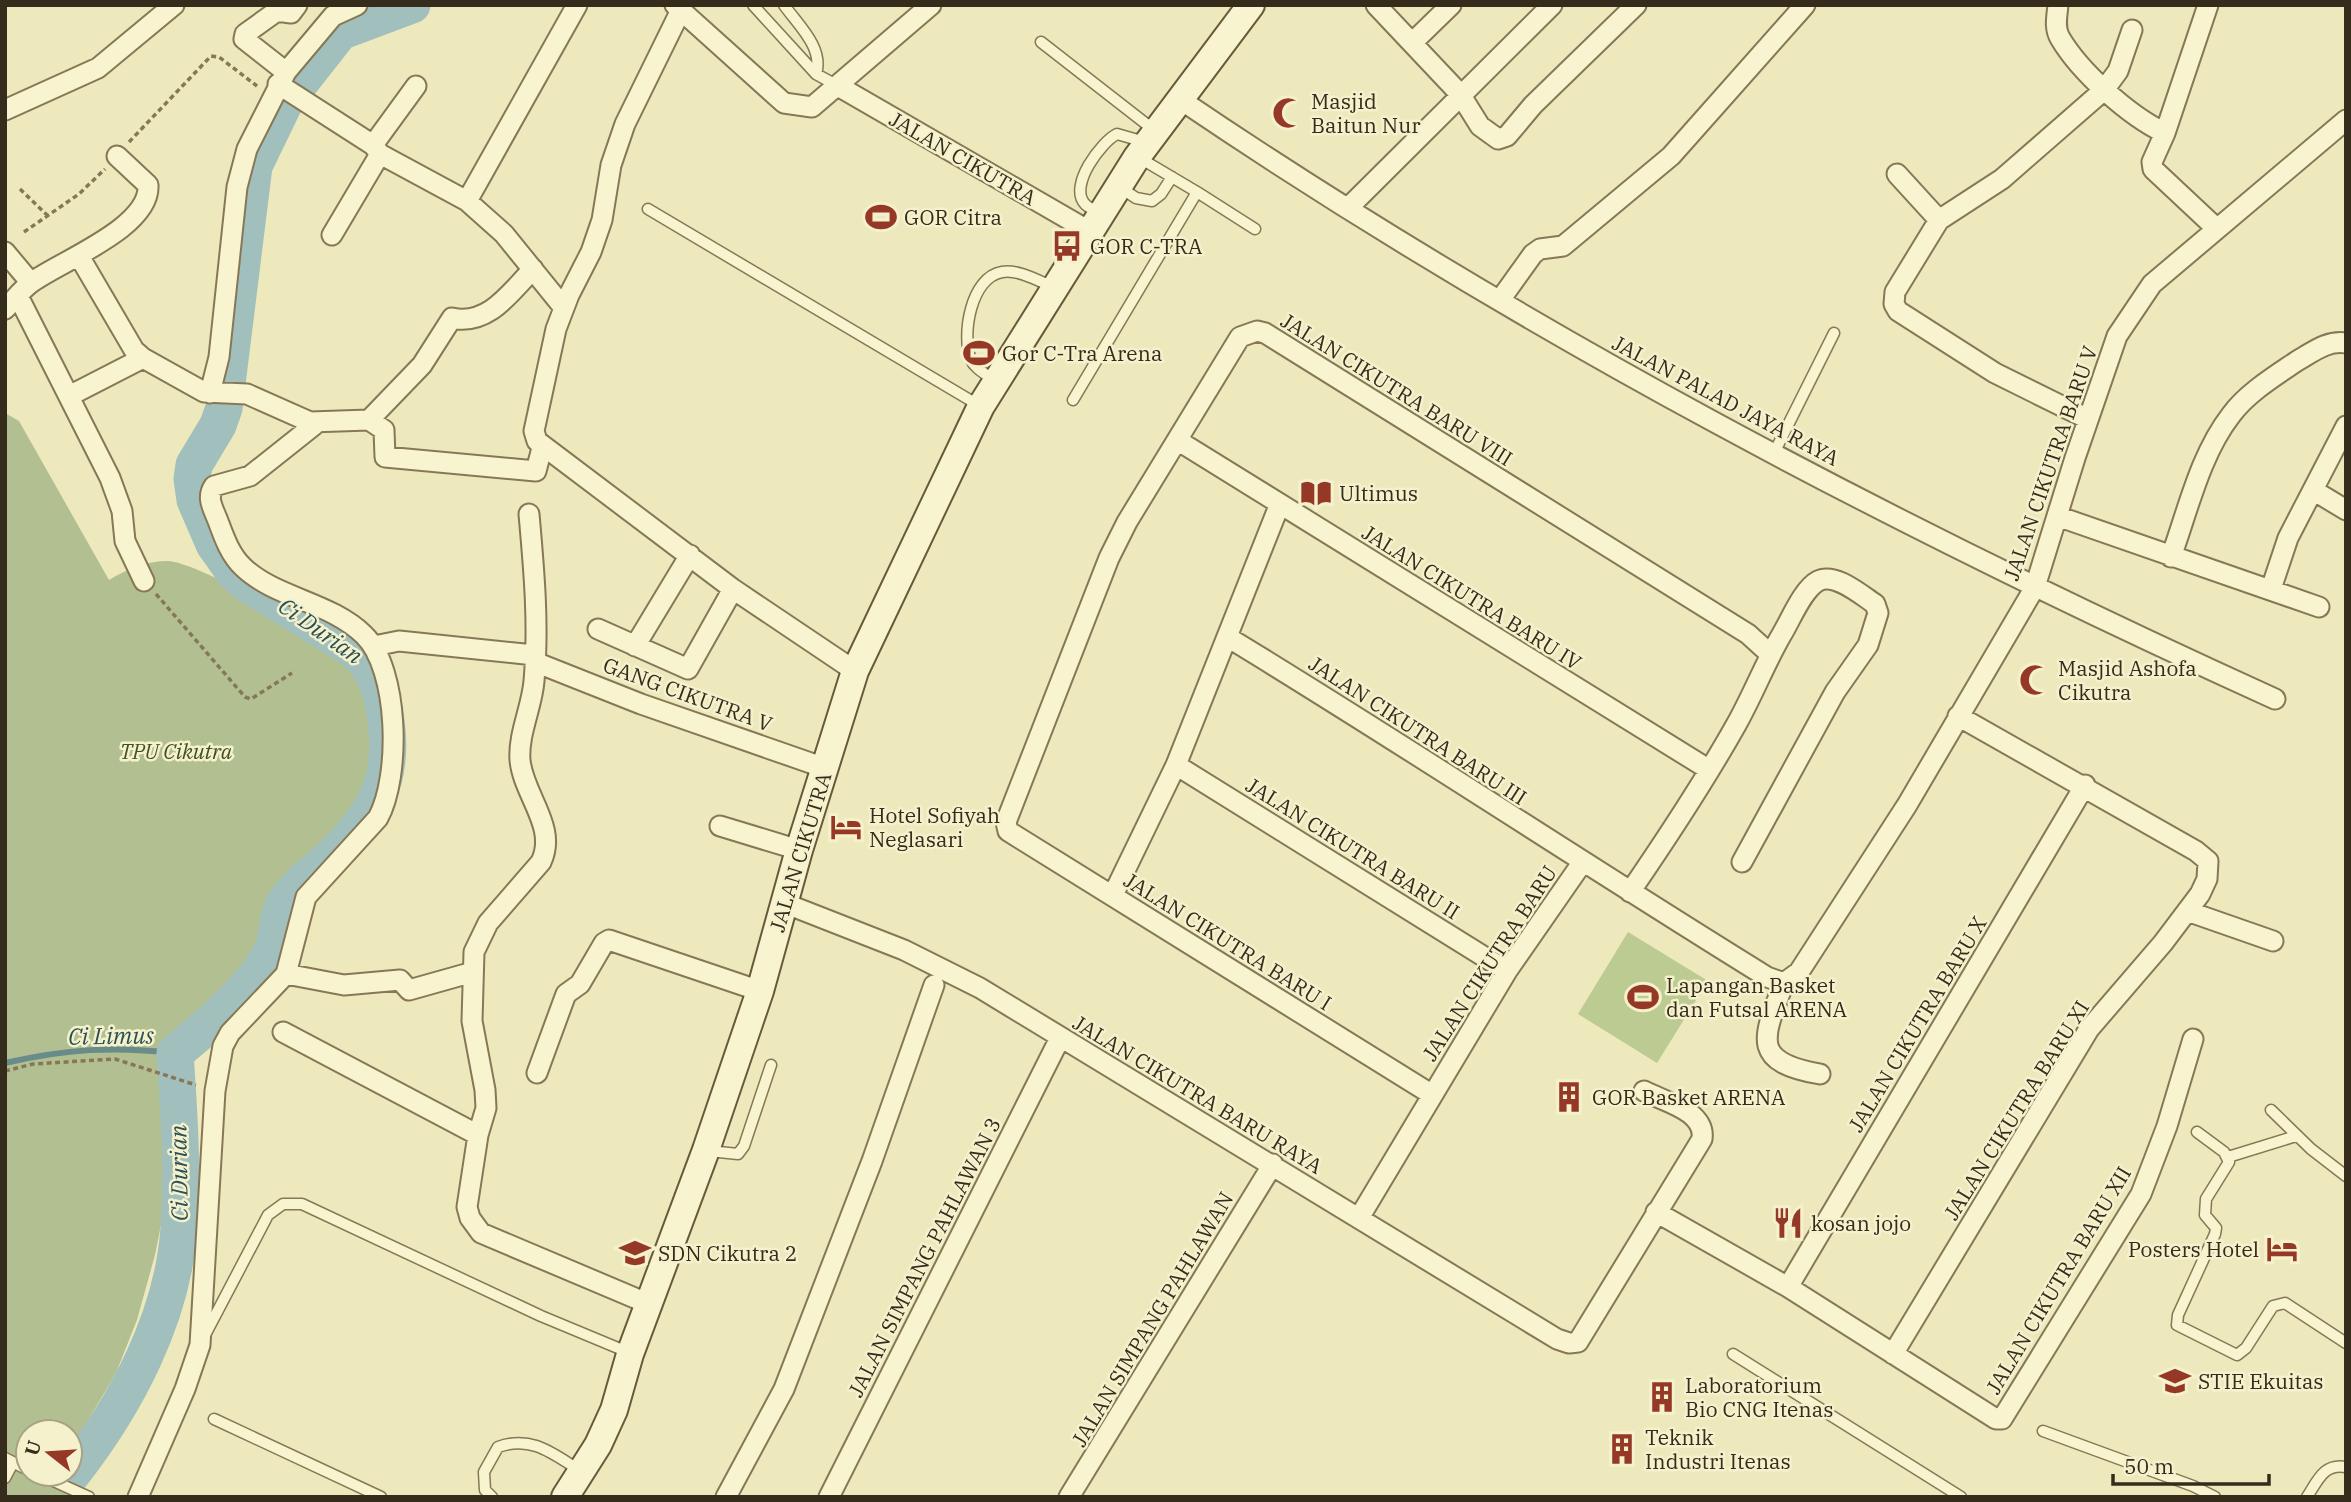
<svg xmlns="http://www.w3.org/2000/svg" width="2351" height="1502" viewBox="0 0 2351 1502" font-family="'IBM Plex Serif',serif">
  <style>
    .green { fill: #bbcb92 }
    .cemetery { fill: #b2c091 }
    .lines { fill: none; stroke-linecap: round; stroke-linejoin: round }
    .stream { stroke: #698c8a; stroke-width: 6 }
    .river { stroke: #a1bfbc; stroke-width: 37 }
    .service-casing { stroke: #867856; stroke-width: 13 }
    .minor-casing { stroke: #867856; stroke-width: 23 }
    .secondary-casing { stroke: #67593a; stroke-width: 30 }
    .path { stroke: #867856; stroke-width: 3.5; stroke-dasharray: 5 3.5; stroke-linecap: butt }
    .service { stroke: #f9f4d0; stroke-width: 10 }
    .minor { stroke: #f9f4d0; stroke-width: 19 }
    .secondary { stroke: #f9f4d0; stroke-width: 26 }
    .labels { text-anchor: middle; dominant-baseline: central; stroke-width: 5; stroke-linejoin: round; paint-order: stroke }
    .poi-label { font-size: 21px; fill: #352c1b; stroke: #f5f1cd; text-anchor: start }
    .street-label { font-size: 21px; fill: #352c1b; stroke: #f5f1cd }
    .park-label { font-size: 21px; font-style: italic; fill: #3d5122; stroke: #f5f1cd }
    .water-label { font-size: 23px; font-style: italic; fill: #2a5055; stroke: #f5f1cd }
  </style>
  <rect width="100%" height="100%" fill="#eee8bd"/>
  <path class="green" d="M1628,932L1708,981L1657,1063L1578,1014Z"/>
  <path class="cemetery" d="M5,413L19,421L109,580C127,569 146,561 168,561C200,562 347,646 366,672C379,689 384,727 381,748C372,824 312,845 270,897C255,915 267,929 257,946C234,983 196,1012 165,1041L166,1200L155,1255L137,1320L116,1373L70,1451V1432H28V1474H54L51,1479L80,1497H5Z"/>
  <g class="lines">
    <path class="stream" d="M5,1063C66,1049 113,1046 175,1053"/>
    <path class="river" d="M72,1474C126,1405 173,1317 179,1228C183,1170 179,1111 175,1053C207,1027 257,985 273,948C279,933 276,916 285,902C297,885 312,874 327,861C371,819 395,784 386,721C382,691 377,671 355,650L246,583L233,571L214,544L195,500L192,479L194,465L218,425L224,408L254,166L285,102L340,32L412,5"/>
    <defs>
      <path id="service" d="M753,5L816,74L838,86
        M784,5C799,26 824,48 816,74
        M1041,42L1154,130
        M1121,188L1136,198L1152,201L1161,194L1172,177
        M1197,192L1255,229
        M648,209L980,406
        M1100,213C1096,210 1088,208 1085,204C1068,186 1101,142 1117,134L1145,142
        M995,381C988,375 975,369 971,360C961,335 971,277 1002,272C1018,269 1039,281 1053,287
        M1073,400L1197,192L1138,157
        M1774,453L1834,333
        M2271,1110L2311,1149L2346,1176
        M2197,1132L2224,1152L2229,1162L2206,1199L2205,1215L2216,1228L2215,1234L2178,1315L2177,1325L2237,1355L2246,1348L2273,1306L2285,1303L2346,1343
        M709,1151L738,1154L744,1146L771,1065
        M2228,1157L2296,1136
        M205,1335L268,1215L283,1204H302L541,1316L630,1353
        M1733,1354L1961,1497
        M214,1419L381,1497
        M2043,1431L2193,1486L2215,1497
        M5,1458L28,1470
        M38,1474L89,1497
        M5,1478L13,1463
        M492,1497L485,1490L484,1472L498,1447C531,1435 552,1453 579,1470
        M2307,1497C2318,1480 2324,1463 2346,1467"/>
      <path id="minor" d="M675,5L784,103L812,107L931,5
        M1376,5L1460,94L1480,126L1498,139L1507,136L1533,105L1636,5
        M2058,5C2057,16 2054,28 2060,38C2080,72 2129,116 2165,133
        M2208,5L2165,133L2152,162L2153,169L2216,228
        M680,12L625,124L611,165L602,220L591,252L569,295L556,329L534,431L537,441L733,589L855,671
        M1413,42L1451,5
        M286,72L244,39L245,34L277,11L291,13L297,5
        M278,84L373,145L380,154L467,201L504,234L564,308
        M838,86L1089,231
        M1178,98C1523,332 1896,527 2275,699
        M5,110L98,68L174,5
        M373,145L416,86
        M1897,174L1939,220L2002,179L2104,90L2118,71L2132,30
        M467,201L577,5
        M1349,207L1552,5
        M1939,220L1895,292L1894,304L1898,311L1995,373L2088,419
        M332,235L380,154
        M5,252L31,283
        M79,256L134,350L143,358L204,392L247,394L310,422L369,420L384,430L385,457L536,471L542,448
        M18,296L110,478L122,511L125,541L144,581
        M1500,300L1533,254L1540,249L1563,246L1671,156L1805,5
        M5,309C14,300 22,289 32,282C63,260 151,227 148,185L117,156
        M210,393L219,357L237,187L247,149L286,72L333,16L357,5
        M69,396L143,358
        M369,420L422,365L452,318C488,326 510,293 533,269
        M1177,440L1708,769
        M2313,490L2346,510
        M2057,516L2319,607
        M2171,557C2188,510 2200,455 2231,415C2247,393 2275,376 2297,361C2313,352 2327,340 2346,343
        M2271,589L2288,538L2346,426
        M598,629L688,669L733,589
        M1229,638C1410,748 1587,866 1767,977L1784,983
        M374,646L399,641L534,655
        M635,646L690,555
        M535,662L641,704L825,768
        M1176,765L1507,971
        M720,826L799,850
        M1630,892C1667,838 1704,782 1736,725C1753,695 1765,663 1782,634C1791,619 1803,589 1818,581C1835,572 1861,595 1875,604L1878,613L1868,645L1835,692L1742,862
        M1113,895L1176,765L1279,506
        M784,903L904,950L980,988L1557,1339L1569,1343L1578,1342L1702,1139C1706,1111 1665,1102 1644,1091
        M2187,911L2273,941
        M286,974L344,985L400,980L409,990L473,972
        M1784,983L1799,972L1907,805L2035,587L2075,458L2117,336L2152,284L2346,120
        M1784,983C1762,1039 1751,1062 1820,1074
        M283,1032L478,1135L467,1207L470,1218L481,1233L649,1304
        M537,1073L566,994L580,984L604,943L609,940L760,991
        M1431,1094L1008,831L1006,822L1109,558L1127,522L1240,337L1257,331L1265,333L1748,634L1770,654
        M478,1135L486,1108L485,1090L472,1021L474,952L488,923L541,862C558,827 523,795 520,760C518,734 532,707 534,681C539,625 534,570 529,514
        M1656,1212L1788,1287L1996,1419H2002L2141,1194L2167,1126L2193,1039
        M1359,1218L1507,971L1582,863
        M1788,1287L2085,785
        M1893,1354L2089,1029L2163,943L2200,894L2207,879L2208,861L2196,851L1958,716
        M138,1497L185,1389L200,1345L215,1091L223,1046L230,1033L286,974L306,897L378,818C401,776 399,669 364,635C331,602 275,598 243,567C230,555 224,537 218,521C213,508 206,498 214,486L250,476L318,422
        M726,1497L784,1389L872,1161L934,985
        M829,1497L1060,1038
        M1069,1497L1273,1164"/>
      <path id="secondary" d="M565,1497L598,1445L614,1410L630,1354L706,1150L760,991L799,850L855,671L981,406L1137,157L1251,5"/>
    </defs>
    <use href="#service" class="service-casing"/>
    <use href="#minor" class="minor-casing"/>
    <use href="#secondary" class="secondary-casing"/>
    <path class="path" d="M129,142L211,56L219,57L257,86
      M20,189L48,216
      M24,232L79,194L105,169
      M156,594L245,697L251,699L292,673
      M5,1071L33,1064L115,1059L196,1085"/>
    <use href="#service" class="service"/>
    <use href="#minor" class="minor"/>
    <use href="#secondary" class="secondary"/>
  </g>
  <defs>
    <symbol id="mosque-bare" viewBox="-9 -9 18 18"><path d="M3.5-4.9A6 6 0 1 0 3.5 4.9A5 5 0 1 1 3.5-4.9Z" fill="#953926" stroke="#f5f1cd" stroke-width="2.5" paint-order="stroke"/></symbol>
    <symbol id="stadium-bare" viewBox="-9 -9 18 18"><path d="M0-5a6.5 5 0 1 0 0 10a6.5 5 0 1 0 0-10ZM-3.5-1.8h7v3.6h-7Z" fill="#953926" stroke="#f5f1cd" stroke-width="2.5" paint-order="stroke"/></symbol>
    <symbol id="bus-bare" viewBox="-9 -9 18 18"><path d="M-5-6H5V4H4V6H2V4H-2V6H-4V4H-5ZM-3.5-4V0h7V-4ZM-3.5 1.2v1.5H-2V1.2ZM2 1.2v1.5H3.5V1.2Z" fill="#953926" stroke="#f5f1cd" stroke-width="2.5" paint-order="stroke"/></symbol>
    <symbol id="library-bare" viewBox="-9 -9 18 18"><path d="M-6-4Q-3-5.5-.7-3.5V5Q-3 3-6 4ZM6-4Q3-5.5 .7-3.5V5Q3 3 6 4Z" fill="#953926" stroke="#f5f1cd" stroke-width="2.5" paint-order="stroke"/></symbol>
    <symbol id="hotel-bare" viewBox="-9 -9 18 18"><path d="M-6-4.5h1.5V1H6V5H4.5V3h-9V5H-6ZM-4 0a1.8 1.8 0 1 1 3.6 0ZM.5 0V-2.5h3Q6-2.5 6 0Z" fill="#953926" stroke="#f5f1cd" stroke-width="2.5" paint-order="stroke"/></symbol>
    <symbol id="building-bare" viewBox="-9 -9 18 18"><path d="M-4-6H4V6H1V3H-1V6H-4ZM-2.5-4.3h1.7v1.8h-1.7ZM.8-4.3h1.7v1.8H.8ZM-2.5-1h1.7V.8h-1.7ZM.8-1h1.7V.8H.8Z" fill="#953926" stroke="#f5f1cd" stroke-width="2.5" paint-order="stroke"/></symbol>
    <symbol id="restaurant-bare" viewBox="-9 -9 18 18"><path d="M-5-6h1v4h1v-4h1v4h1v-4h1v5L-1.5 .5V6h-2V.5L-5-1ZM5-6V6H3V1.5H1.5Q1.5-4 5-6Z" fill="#953926" stroke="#f5f1cd" stroke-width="2.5" paint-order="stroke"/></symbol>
    <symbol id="school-bare" viewBox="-9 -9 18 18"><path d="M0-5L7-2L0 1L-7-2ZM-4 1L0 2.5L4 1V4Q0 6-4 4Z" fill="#953926" stroke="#f5f1cd" stroke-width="2.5" paint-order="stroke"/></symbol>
    <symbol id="university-bare" viewBox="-9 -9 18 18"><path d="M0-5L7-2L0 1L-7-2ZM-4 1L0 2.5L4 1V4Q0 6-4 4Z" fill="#953926" stroke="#f5f1cd" stroke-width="2.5" paint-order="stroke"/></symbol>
  </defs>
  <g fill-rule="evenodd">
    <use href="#mosque-bare" x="1266" y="91" width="44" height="44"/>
    <use href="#stadium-bare" x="859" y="195" width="44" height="44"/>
    <use href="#bus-bare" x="1045" y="224" width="44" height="44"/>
    <use href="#stadium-bare" x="957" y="331" width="44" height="44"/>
    <use href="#library-bare" x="1294" y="471" width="44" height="44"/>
    <use href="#mosque-bare" x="2013" y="658" width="44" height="44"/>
    <use href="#hotel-bare" x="824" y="805" width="44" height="44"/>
    <use href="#stadium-bare" x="1621" y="975" width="44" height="44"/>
    <use href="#building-bare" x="1547" y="1075" width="44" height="44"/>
    <use href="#restaurant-bare" x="1766" y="1201" width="44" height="44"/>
    <use href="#hotel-bare" x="2260" y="1227" width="44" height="44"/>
    <use href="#school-bare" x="613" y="1231" width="44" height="44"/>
    <use href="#university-bare" x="2153" y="1359" width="44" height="44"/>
    <use href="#building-bare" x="1640" y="1375" width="44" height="44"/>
    <use href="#building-bare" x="1600" y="1427" width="44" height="44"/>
  </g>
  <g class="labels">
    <g class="poi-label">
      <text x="1311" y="101">Masjid<tspan x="1311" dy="24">Baitun Nur</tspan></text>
      <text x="904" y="217">GOR Citra</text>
      <text x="1090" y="246">GOR C-TRA</text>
      <text x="1002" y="353">Gor C-Tra Arena</text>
      <text x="1339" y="493">Ultimus</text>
      <text x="2058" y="668">Masjid Ashofa<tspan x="2058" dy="24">Cikutra</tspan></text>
      <text x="869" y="815">Hotel Sofiyah<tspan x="869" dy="24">Neglasari</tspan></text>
      <text x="1666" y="985">Lapangan Basket<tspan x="1666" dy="24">dan Futsal ARENA</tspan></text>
      <text x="1592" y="1097">GOR Basket ARENA</text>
      <text x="1811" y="1223">kosan jojo</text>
      <text x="2259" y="1249" text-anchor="end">Posters Hotel</text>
      <text x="658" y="1253">SDN Cikutra 2</text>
      <text x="2198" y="1381">STIE Ekuitas</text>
      <text x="1685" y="1385">Laboratorium<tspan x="1685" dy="24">Bio CNG Itenas</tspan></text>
      <text x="1645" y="1437">Teknik<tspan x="1645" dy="24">Industri Itenas</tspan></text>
    </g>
    <g class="street-label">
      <text transform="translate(963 158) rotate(30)">JALAN CIKUTRA</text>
      <text transform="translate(1397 389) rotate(32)">JALAN CIKUTRA BARU VIII</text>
      <text transform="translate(1726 400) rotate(28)">JALAN PALAD JAYA RAYA</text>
      <text transform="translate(2050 463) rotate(-71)">JALAN CIKUTRA BARU V</text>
      <text transform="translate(1472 597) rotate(32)">JALAN CIKUTRA BARU IV</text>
      <text transform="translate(688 694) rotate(20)">GANG CIKUTRA V</text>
      <text transform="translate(1418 730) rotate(33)">JALAN CIKUTRA BARU III</text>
      <text transform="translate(1353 848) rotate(32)">JALAN CIKUTRA BARU II</text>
      <text transform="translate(800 852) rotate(-73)">JALAN CIKUTRA</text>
      <text transform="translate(1228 941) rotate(32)">JALAN CIKUTRA BARU I</text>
      <text transform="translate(1489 963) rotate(-57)">JALAN CIKUTRA BARU</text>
      <text transform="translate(1917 1024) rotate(-59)">JALAN CIKUTRA BARU X</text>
      <text transform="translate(1198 1094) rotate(31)">JALAN CIKUTRA BARU RAYA</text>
      <text transform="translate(2016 1110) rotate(-58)">JALAN CIKUTRA BARU XI</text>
      <text transform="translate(924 1257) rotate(-63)">JALAN SIMPANG PAHLAWAN 3</text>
      <text transform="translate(2058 1280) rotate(-59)">JALAN CIKUTRA BARU XII</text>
      <text transform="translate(1152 1319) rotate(-59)">JALAN SIMPANG PAHLAWAN</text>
    </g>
    <g class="park-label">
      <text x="176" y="751">TPU Cikutra</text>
    </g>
    <g class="water-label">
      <text transform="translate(321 630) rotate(35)">Ci Durian</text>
      <text transform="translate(111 1035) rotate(-1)">Ci Limus</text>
      <text transform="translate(178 1173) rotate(-91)">Ci Durian</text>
    </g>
  </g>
  <rect width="2351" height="1502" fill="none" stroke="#352c1b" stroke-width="14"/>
  <g transform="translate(49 1453) rotate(287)"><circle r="33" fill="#f5f1cd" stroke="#a8a286" stroke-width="2"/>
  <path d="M0-5L12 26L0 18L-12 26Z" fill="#953926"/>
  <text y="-10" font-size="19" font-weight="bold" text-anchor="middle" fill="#352c1b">U</text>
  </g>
  <path d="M2113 1474v10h156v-10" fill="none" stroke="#352c1b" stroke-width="3.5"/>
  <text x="2124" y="1474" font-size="21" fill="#352c1b" stroke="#f5f1cd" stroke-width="5" paint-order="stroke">50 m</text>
</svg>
